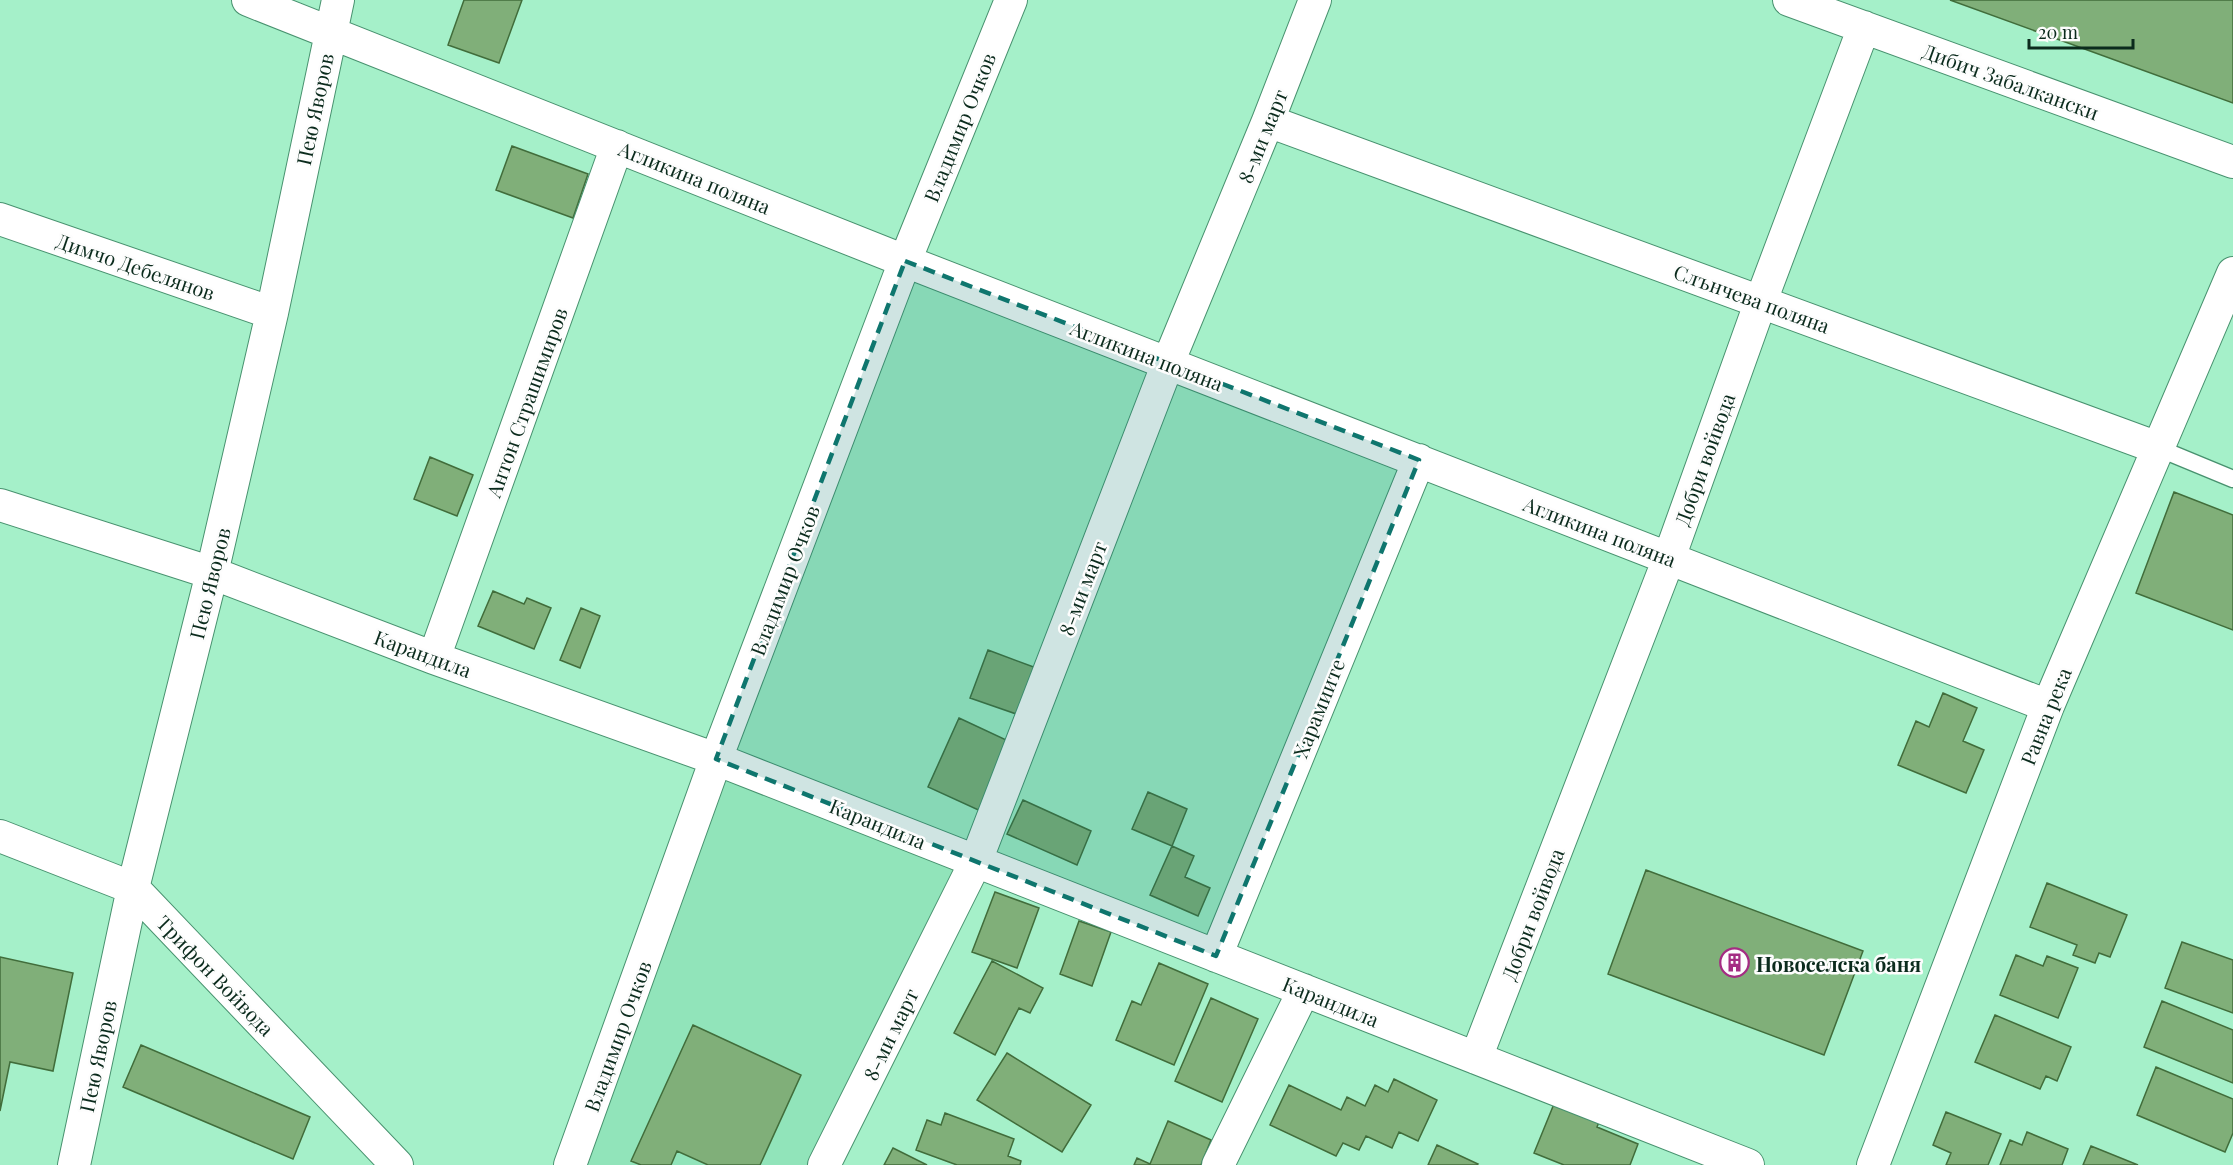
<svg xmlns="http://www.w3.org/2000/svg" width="2233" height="1165" viewBox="0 0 2233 1165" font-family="'Playfair Display',serif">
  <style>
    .built { fill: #91e4ba }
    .building { fill: #80af79; stroke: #416d3b; stroke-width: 1.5 }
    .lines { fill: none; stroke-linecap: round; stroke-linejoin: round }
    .service-casing { stroke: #48926f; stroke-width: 19 }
    .minor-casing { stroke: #48926f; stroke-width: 34 }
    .service { stroke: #fff; stroke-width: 16 }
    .minor { stroke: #fff; stroke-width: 32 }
    .marked { fill: #0f766e; fill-opacity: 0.2; stroke: #0f766e; stroke-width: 4.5; stroke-dasharray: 12 8; stroke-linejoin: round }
    .labels { text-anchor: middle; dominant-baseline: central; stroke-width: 5; stroke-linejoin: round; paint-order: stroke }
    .street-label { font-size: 20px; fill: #0b2b1d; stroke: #fdfdfd }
    .poi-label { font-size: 20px; font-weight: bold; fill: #0b2b1d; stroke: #fdfdfd; text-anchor: start }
  </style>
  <rect width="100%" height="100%" fill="#a5f0c9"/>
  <path class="built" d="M716,759L976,861L824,1165H570Z"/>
  <path class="building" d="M464,0H522L499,63L448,45Z
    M1950,0H2233V103Z
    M512,146L588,174L573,218L496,190Z
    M430,457L473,475L457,516L414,499Z
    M2174,492L2233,515V630L2136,593Z
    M493,591L524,604L527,598L551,608L534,649L478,626Z
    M581,608L600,616L580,668L560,660Z
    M988,650L1039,669L1022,716L970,698Z
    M1943,693L1977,708L1963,741L1984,750L1966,793L1898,765L1916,721L1929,727Z
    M959,718L1017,745L985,813L928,787Z
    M1148,792L1187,809L1172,846L1132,829Z
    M1023,800L1091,831L1077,865L1007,834Z
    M1172,846L1194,856L1185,877L1210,888L1198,916L1150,895Z
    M1646,870L1863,951L1824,1055L1608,974Z
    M2047,883L2127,915L2110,957L2099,953L2095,963L2073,955L2077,945L2030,927Z
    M995,892L1039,908L1017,968L972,952Z
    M1079,921L1111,932L1092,986L1060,974Z
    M2182,942L2233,960V1013L2165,988Z
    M2016,955L2043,966L2047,956L2078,968L2058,1018L2000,995Z
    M0,957L73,973L53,1071L10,1062L0,1111Z
    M992,961L1043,988L1030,1013L1019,1008L995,1055L954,1033Z
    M1159,963L1208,984L1174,1065L1116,1040L1132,1001L1141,1005Z
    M1211,998L1258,1019L1222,1102L1175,1081Z
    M2162,1001L2233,1030V1083L2144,1047Z
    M1995,1015L2071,1047L2057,1081L2046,1076L2040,1089L1975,1062Z
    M693,1025L801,1075L760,1165H708L677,1151L671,1165H641L631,1161Z
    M141,1045L310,1117L293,1159L123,1087Z
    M1007,1053L1091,1105L1062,1152L977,1100Z
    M2156,1067L2233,1099V1133L2225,1152L2137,1115Z
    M1394,1079L1437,1100L1418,1141L1399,1132L1392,1148L1366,1136L1359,1150L1343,1143L1336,1156L1270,1125L1289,1085L1341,1110L1347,1097L1365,1106L1375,1085L1388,1092Z
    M1556,1099L1601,1117L1597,1127L1638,1144L1630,1165H1564L1534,1153Z
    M1946,1112L2001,1134L1988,1165H1946L1951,1153L1933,1145Z
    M945,1113L1014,1139L1008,1156L1021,1161L1020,1165H957L916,1150L927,1120L941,1125Z
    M1168,1121L1211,1140L1201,1165H1134L1137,1158L1150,1164Z
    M2027,1132L2068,1149L2062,1165H2000L2010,1140L2022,1145Z
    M1437,1145L1478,1164L1477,1165H1428Z
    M2091,1146L2138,1165H2083Z
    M893,1148L927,1165H884Z"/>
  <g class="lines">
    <defs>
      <path id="service" d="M2158,448L2233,479"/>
      <path id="minor" d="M248,0L905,261L2048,706
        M1789,0L2233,162
        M1268,121L2158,448
        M0,219L272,313
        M0,505L212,573L434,658L716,759L1748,1165
        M434,658L617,146
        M0,836L133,888L397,1165
        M1216,956L1419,460
        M1476,1058L1669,558L1761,301L1864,27
        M74,1165L133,888L212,573L272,313L338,0
        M570,1165L716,759L905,261L1011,0
        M824,1165L976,861L1168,363L1268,121L1315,0
        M1218,1165L1304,990
        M1873,1165L2048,706L2233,273"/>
    </defs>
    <use href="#service" class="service-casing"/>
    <use href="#minor" class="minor-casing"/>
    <use href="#service" class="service"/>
    <use href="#minor" class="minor"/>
  </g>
  <path class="marked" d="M905,261L1419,460L1216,956L716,759Z"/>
  <defs>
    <symbol id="building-ring" viewBox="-11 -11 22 22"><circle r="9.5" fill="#fdfdfd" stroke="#a42c83" stroke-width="1.5"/><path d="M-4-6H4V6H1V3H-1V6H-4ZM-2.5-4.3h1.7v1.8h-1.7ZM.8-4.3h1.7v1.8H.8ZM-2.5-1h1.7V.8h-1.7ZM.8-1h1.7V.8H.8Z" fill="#a42c83"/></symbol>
  </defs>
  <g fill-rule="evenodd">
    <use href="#building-ring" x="1718" y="946" width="33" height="33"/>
  </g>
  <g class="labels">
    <g class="street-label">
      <text transform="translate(2011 81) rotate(20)">Дибич Забалкански</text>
      <text transform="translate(314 109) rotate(-78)">Пею Яворов</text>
      <text transform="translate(959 127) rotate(-68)">Владимир Очков</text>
      <text transform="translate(1262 136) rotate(-68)">8-ми март</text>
      <text transform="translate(695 177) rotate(22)">Агликина поляна</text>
      <text transform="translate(136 266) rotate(19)">Димчо Дебелянов</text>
      <text transform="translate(1752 298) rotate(20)">Слънчева поляна</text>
      <text transform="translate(1147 355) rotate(21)">Агликина поляна</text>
      <text transform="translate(526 402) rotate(-70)">Антон Страшимиров</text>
      <text transform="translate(1704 459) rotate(-70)">Добри войвода</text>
      <text transform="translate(1600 531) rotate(21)">Агликина поляна</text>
      <text transform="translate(784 580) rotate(-69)">Владимир Очков</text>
      <text transform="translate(209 583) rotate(-76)">Пею Яворов</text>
      <text transform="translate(1082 588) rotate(-69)">8-ми март</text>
      <text transform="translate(423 653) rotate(20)">Карандила</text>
      <text transform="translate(1318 708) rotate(-68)">Харамиите</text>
      <text transform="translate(2045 716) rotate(-68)">Равна река</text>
      <text transform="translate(878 823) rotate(22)">Карандила</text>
      <text transform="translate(1532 914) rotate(-69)">Добри войвода</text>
      <text transform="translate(216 975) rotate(46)">Трифон Войвода</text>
      <text transform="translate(1331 1001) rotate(22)">Карандила</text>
      <text transform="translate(890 1034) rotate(-64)">8-ми март</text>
      <text transform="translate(617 1036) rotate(-70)">Владимир Очков</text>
      <text transform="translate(97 1056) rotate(-78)">Пею Яворов</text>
    </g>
    <g class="poi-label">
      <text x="1756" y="963">Новоселска баня</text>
    </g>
  </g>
  <path d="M2029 39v9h104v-9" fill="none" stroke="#0b2b1d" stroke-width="3"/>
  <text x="2038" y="39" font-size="18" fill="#0b2b1d" stroke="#fdfdfd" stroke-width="4.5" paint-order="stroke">20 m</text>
</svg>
